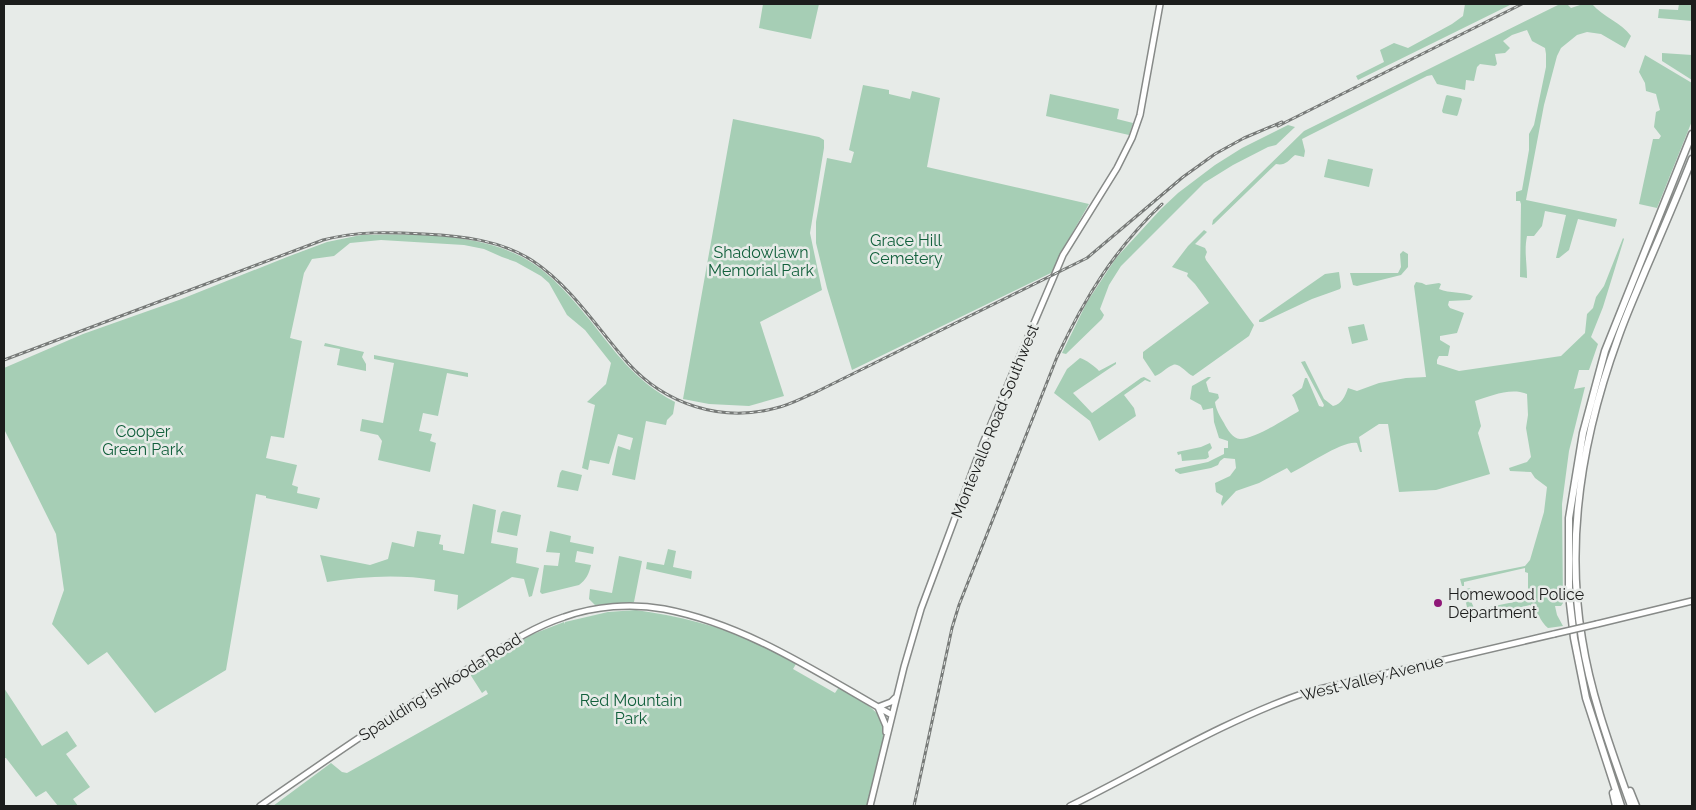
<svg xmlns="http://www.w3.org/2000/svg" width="1696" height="810" viewBox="0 0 1696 810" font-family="Raleway,sans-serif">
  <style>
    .green { fill: #a6ceb5 }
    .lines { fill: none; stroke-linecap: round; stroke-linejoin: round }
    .secondary-casing { stroke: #878a88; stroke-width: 8 }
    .highway-casing { stroke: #878a88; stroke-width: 9 }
    .secondary { stroke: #fff; stroke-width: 5 }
    .highway { stroke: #fff; stroke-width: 6 }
    .rail-casing { stroke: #777a78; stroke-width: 3 }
    .rail { stroke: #e7ebe8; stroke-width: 1; stroke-dasharray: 4; stroke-linecap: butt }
    .secondary-bridge-casing { stroke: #878a88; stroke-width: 8; stroke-linecap: butt }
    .secondary-bridge { stroke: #fff; stroke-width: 5 }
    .poi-dot { fill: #8f1878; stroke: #e7ebe8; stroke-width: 2 }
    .labels { text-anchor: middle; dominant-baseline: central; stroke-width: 5; stroke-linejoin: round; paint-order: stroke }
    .park-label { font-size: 16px; fill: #12603c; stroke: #e7ebe8 }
    .street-label { font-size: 16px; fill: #1c1d1c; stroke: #e7ebe8 }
    .poi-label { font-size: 16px; fill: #1c1d1c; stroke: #e7ebe8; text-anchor: start }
  </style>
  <rect width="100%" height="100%" fill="#e7ebe8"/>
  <path class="green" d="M763,4H819L811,39L759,28Z
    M1465,4H1512L1358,80L1356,76L1384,62L1380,50L1394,43L1408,48L1452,24L1463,16Z
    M1560,4H1567L1571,8L1583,4H1592C1603,17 1621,22 1631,36L1625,48L1601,34L1587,32L1577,35L1561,48L1557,56L1544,105L1526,200L1617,219L1615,227L1578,219L1569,250L1559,258H1556L1566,215L1545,211L1542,226L1534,236H1527C1524,251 1527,263 1527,278L1520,277L1521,204L1520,201H1516V192L1522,190L1529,150V134L1534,125L1546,67V54L1545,48L1532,41L1527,30L1512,35L1503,41L1510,48L1505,53L1495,54L1497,64L1495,66L1480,64L1477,67L1474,81L1466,80L1465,90L1437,84L1432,75L1427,76L1302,139L1305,151L1304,157L1295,155C1288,161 1285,166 1276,164L1214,224L1212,225L1213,220L1304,131Z
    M1679,4H1692V21L1658,18L1659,9L1678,10Z
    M1662,53L1692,55V80L1662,61Z
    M1645,55L1692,83V121L1657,208L1639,204L1653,139H1659L1661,136L1654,127L1656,112L1660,110L1656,94L1646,91L1645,83L1639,72Z
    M863,85L889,90V94L910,99L912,91L940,98L927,167L1089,204L1059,256L1053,272L852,370L827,288L816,243V222L827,158L851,163L854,152L849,150Z
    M1050,94L1119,109L1117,119L1133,123L1129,135L1046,116Z
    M1447,95L1461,98L1462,100L1458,114L1457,116L1443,113L1442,111L1446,96Z
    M733,119L819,137L824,140V148L810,233L822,290L760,322L784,396L749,406L709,404L683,399Z
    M1288,125L1295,127L1276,145L1268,147L1233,165L1204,183L1121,266L1109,285L1100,309L1104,315L1102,319L1066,354L1062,353L1087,302L1116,258L1161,209L1178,193L1215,165L1242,148Z
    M1328,159L1373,169L1369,187L1324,177Z
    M1204,230L1207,232L1195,244L1205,248L1207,252L1205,257L1206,260L1254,325L1249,336L1193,376C1187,374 1179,362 1173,365C1167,367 1161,374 1155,376L1143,358V352L1209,303L1195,284L1187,276L1188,273L1172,267L1188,246Z
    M361,235C412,234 476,233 522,257C549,271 570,296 589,319C616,353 635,381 675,402L673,414L667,420L666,425L646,421L635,480L612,475L618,446L630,450L633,438L618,434L609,464L590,460L588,470L582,468L595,405L587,402L606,384L611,363L585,330L567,315L549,283L541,276L516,262L502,257L484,249L464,245L381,240L350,243L334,256L312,259L304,273L290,338L302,341L284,438L271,436L266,458L297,465L292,485L298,487L297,493L320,498L317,509L266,498V496L256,494L226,670L155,713L107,652L88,665L52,624L64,590L56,534L4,429V368L83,334L179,300L287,257L327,242Z
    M1623,238L1624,239L1603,307L1591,337L1598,344L1589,370H1579L1574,389L1585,387L1569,451L1562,504L1563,603L1561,606H1555L1557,615L1563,626L1548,628C1540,622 1538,610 1530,605L1470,620L1463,590L1470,588L1471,591L1468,592L1470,599L1475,610L1528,599V573L1525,572V568L1464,582V586H1462L1460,579L1525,566L1530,560L1544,512L1547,487L1535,478L1531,472L1510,471L1509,468L1527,462L1531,457L1526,428L1528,415L1527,394C1511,387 1490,396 1475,401L1481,426L1478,433L1490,474L1436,490L1399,492L1388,424H1379L1359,437L1362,452H1360L1357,443C1343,440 1306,466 1291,473L1287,468L1259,483L1236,491L1222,506L1221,503L1223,496L1216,492L1215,483L1230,476L1236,468L1235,459L1224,458L1220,461L1218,465L1211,468L1180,474L1175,471V469L1208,462L1224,454V448H1228V441L1219,438L1214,422L1213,408L1203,410L1201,405L1190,399L1192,386L1208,377H1211L1206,382L1209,392L1218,394L1219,398L1215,402C1216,410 1220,416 1224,423C1227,429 1233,439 1240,439C1255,439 1285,419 1299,411L1294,398L1292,395L1302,388L1305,378H1307L1319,406L1323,407L1324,405L1301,362L1305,361L1324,399L1333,406C1342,404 1345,396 1348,388L1357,391L1379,383L1406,378L1426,377L1414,286L1416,282L1422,283L1426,285L1439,283L1441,284L1439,289C1450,294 1462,291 1473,296L1470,300L1449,301L1448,305L1450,308L1464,313L1457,333L1440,336V340L1450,346L1448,356H1439L1437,360V364L1459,371L1561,356L1585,333L1587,314L1593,308L1596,297L1604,286Z
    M1403,251L1408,254V267L1401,275L1357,286L1353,285L1350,273H1398L1401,267L1400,254Z
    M1339,272L1341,287L1340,289L1312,299L1263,322H1259V320L1325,274Z
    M1364,324L1368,340L1352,344L1348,327Z
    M325,343L364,352L362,357L366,364V371L337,365L340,349L324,346Z
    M374,355L468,373V377L447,373L438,416L423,413L419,431L432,434L430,441L436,443L430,472L378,460L382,441L378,435L360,431L362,419L383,423L394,363L374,359Z
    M1080,358C1085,359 1096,367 1099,371L1116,362V364L1073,393L1092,413L1141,378L1144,377L1151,381L1150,382L1145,380L1124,395L1134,408L1136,416L1099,441L1090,421L1054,393L1067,369Z
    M1210,443L1212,448L1208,452L1209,457L1206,459L1182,461L1181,454L1178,455L1177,452L1201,447Z
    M562,470L582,475L578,491L557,487L560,473Z
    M473,504L496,510L491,543L518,548L516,563L539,568L532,596L529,597L524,579L512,577L457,610L458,595L434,591L435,580C400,574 363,576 327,582L320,555L370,565L388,559L392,542L414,547L417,531L441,535L439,544L443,545V550L464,554Z
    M503,511L521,515L517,536L497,532L501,513Z
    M550,531L571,536L570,542L594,547L593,554L577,551L575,562L591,565C589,574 586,580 579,585L542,594L540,592L544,565L558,566L560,553L546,552Z
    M668,549L676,551L673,567L692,571L691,579L646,569L647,562L664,565Z
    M619,556L642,561L634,602L632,603L595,605L589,599L590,589L612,593Z
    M636,610C678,616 720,626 759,643C772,649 783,658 796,664L793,669L835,693L839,687C852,695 876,707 882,721C888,737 872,789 868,806H273L331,763L342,772L347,773L488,694L486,690L482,693L468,671L533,634L564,622L565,624V622L608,612Z
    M4,688L42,746L67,731L77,746L66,754L90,787L73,799L78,806H58L46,791L36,797L6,758H4Z"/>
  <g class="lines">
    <defs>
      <path id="secondary" d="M1597,624L1692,601
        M886,732V726L878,707L891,702L895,698
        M260,806C329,758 398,710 471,667C500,649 530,628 564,617C595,606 631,603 664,609C748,625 819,674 892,715
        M870,806L904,667L921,609L983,443L1063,255L1117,168L1132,138L1140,115L1160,4
        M1070,806C1147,768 1225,720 1307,692L1554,634"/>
      <path id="highway" d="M1630,791L1636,806
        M1613,793L1616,806
        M1621,806L1586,698L1574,638L1569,595V518L1583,433L1605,351L1692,134
        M1631,806C1612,752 1591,697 1582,639C1565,538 1583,434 1618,338C1626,315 1636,293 1645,271C1661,234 1677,197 1692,159"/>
    </defs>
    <use href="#secondary" class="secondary-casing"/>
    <use href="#highway" class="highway-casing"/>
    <use href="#secondary" class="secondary"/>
    <use href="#highway" class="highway"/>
    <defs>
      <path id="rail" d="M1278,126L1522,4
        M4,360L323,240C358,231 388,232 424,234C462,236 501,240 533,261C572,287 597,328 628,363C665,404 721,423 776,408C789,405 802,398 814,393L1087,258L1183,177L1215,154L1244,138L1282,122
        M914,806L952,628L959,605L1057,357C1085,297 1114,250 1162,204"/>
    </defs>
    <use href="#rail" class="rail-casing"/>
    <use href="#rail" class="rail"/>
    <defs>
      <path id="secondary-bridge" d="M1554,634L1597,624"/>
    </defs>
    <use href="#secondary-bridge" class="secondary-bridge-casing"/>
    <use href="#secondary-bridge" class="secondary-bridge"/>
  </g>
  <circle class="poi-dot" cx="1438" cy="603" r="5"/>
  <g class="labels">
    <g class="park-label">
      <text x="906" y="240">Grace Hill<tspan x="906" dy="18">Cemetery</tspan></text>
      <text x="761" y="252">Shadowlawn<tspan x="761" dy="18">Memorial Park</tspan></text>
      <text x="143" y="431">Cooper<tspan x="143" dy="18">Green Park</tspan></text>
      <text x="631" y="700">Red Mountain<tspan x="631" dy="18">Park</tspan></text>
    </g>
    <g class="street-label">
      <text transform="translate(995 421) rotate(-68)">Montevallo Road Southwest</text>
      <text transform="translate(1372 678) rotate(-14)">West Valley Avenue</text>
      <text transform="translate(440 687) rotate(-32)">Spaulding Ishkooda Road</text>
    </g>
    <g class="poi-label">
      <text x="1448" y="594">Homewood Police<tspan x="1448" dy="18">Department</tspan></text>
    </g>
  </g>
  <rect width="1696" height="810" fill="none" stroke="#1c1d1c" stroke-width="10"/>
</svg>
